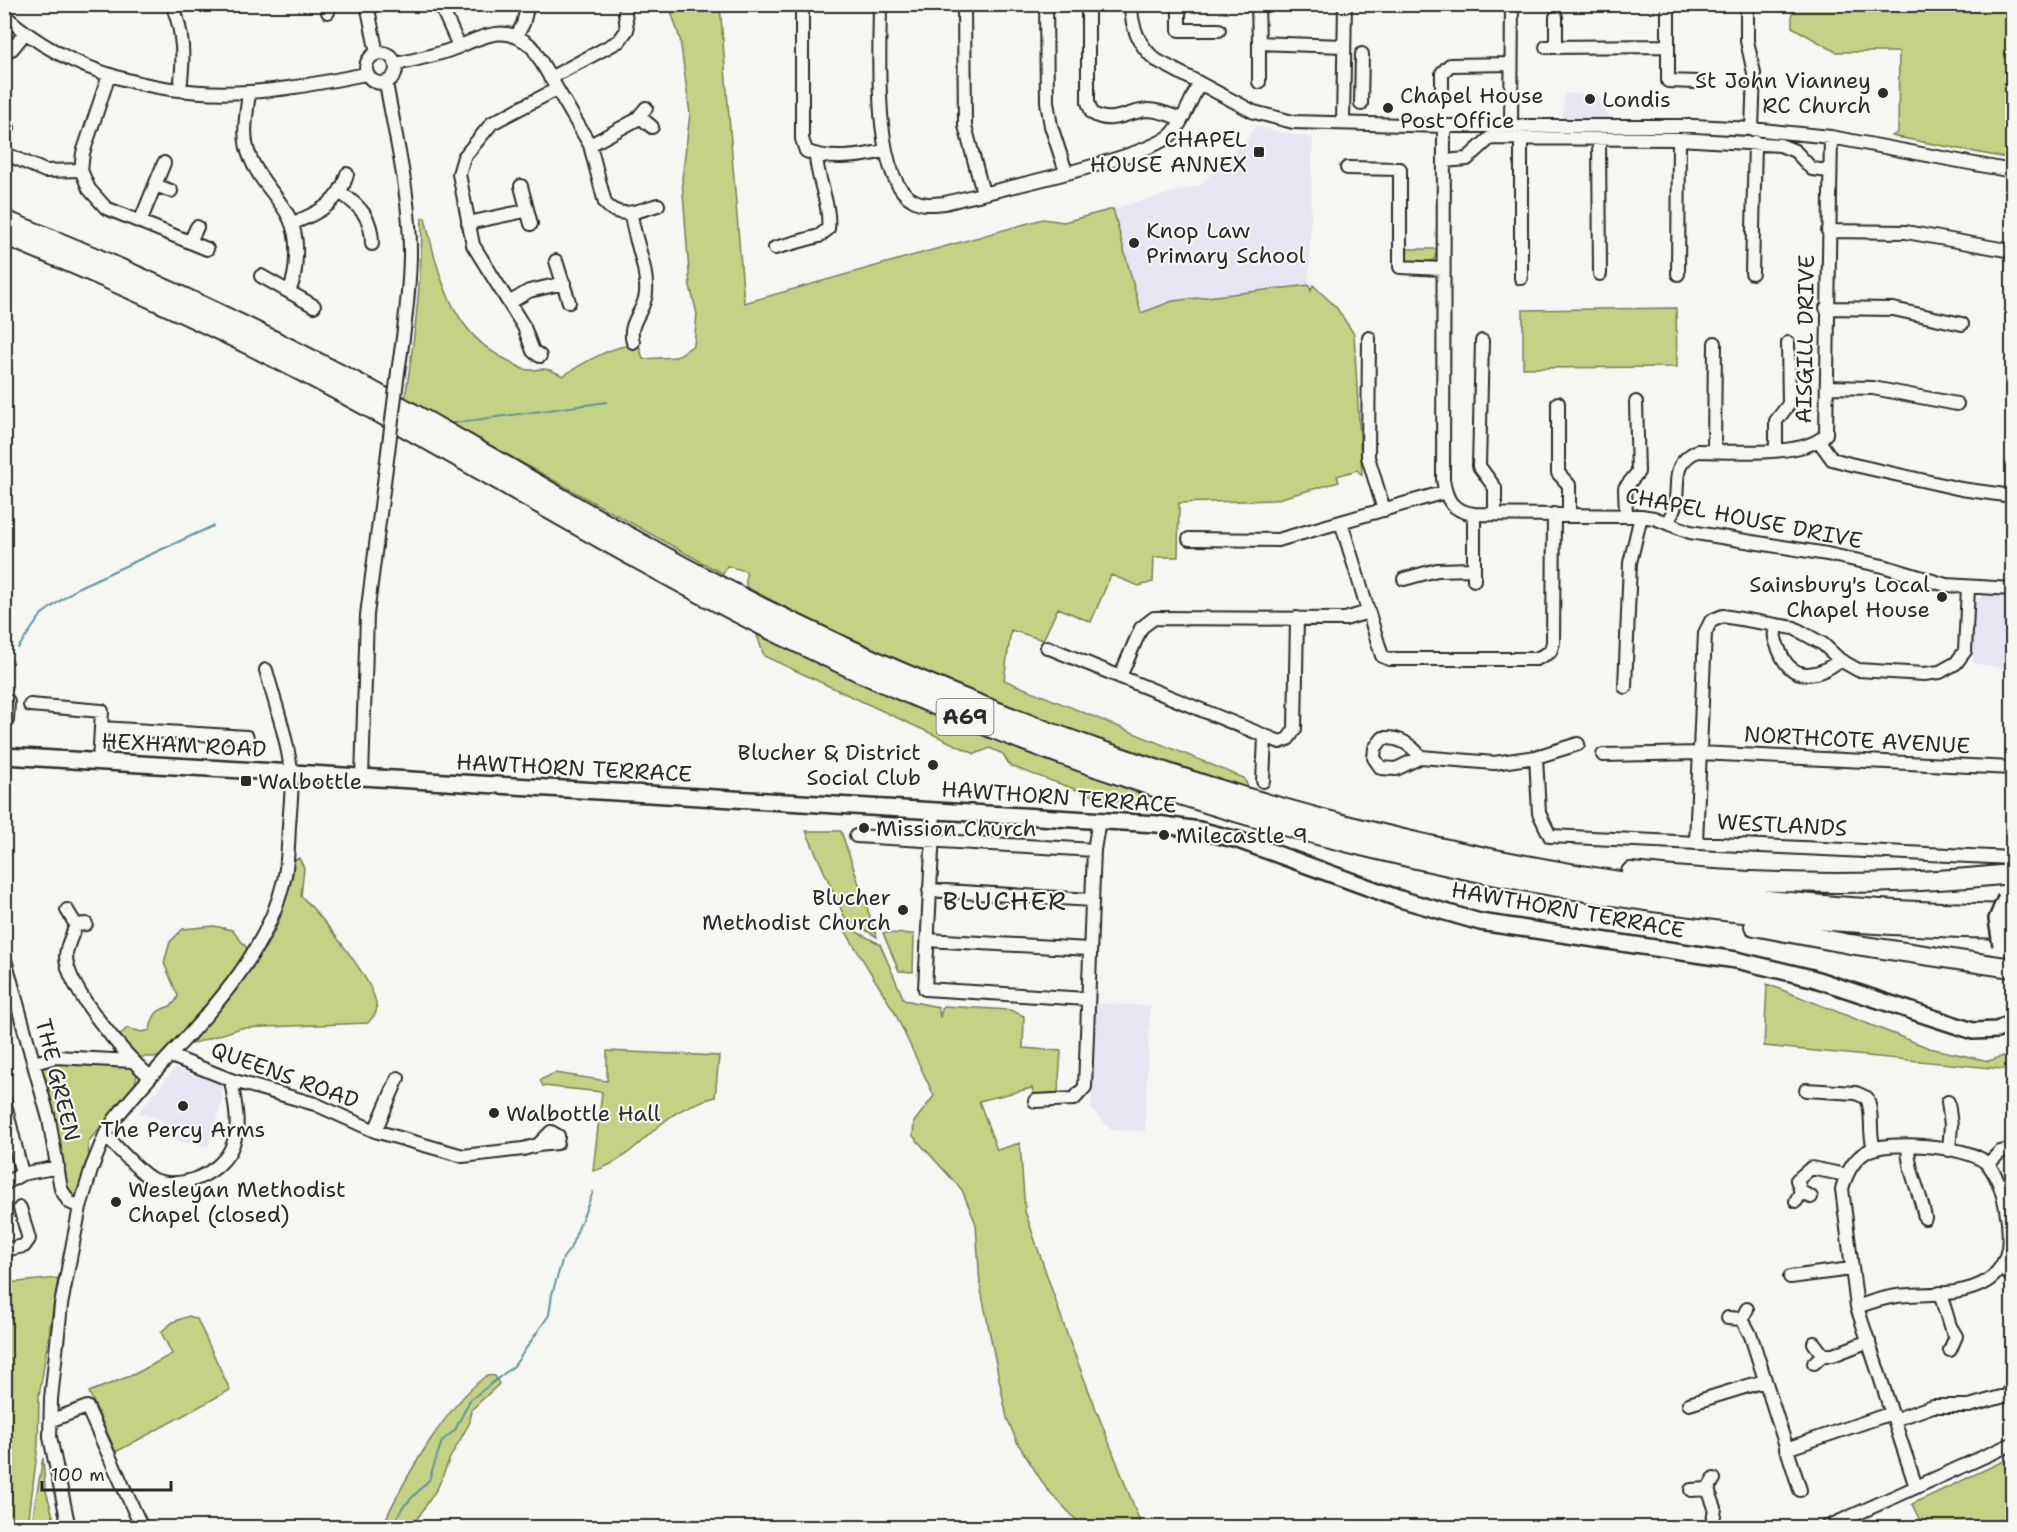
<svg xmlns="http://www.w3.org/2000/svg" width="2017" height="1532" viewBox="0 0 2017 1532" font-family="'Shantell Sans',sans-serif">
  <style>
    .built { fill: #e7e5f1 }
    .green { fill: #c5d185; stroke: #787e58; stroke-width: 1.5 }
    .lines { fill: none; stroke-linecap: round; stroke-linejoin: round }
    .stream { stroke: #64929e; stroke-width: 2 }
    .minor-casing { stroke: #2b2b2b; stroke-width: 16 }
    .major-casing { stroke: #2b2b2b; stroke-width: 20 }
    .highway-casing { stroke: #2b2b2b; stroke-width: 22 }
    .minor { stroke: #f6f6f2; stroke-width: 12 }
    .major { stroke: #f6f6f2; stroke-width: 15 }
    .highway { stroke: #f6f6f2; stroke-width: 18 }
    .minor-bridge-casing { stroke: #2b2b2b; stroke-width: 16; stroke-linecap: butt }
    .major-bridge-casing { stroke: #2b2b2b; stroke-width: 20; stroke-linecap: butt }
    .minor-bridge { stroke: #f6f6f2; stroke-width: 12 }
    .major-bridge { stroke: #f6f6f2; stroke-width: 15 }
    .poi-dot { fill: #2b2b2b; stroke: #f6f6f2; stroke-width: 2 }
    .labels { text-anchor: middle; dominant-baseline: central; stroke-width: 4.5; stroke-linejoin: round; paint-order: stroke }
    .shield { fill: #f6f6f2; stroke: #686867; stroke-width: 1.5 }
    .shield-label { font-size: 21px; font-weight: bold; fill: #2b2b2b }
    .poi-label { font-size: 22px; fill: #2b2b2b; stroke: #f6f6f2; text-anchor: start }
    .street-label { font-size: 22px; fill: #2b2b2b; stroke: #f6f6f2 }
    .quarter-label { font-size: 26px; letter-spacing: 1.5px; fill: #2b2b2b; stroke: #f6f6f2 }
  </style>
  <rect width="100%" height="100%" fill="#f6f6f2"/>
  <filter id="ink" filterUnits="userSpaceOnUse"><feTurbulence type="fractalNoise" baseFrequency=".0167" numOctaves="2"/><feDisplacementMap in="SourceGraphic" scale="12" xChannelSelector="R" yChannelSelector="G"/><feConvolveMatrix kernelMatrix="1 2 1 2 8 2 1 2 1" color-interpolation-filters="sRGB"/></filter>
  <g filter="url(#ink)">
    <path class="built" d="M1564,94H1597L1610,119H1563Z
      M1256,125L1273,131L1313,138L1309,285L1173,301L1141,313L1043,219L1064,222L1200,185L1248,138Z
      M1982,595H2012V670L1973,663V605Z
      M1096,1004L1150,1006L1145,1131L1111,1130L1091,1108Z
      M175,1068L195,1077L197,1074L220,1082L223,1099L208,1147L173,1140L161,1119L138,1113Z"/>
    <path class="green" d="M669,5H720L744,303L1043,219L1064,222L1113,209L1141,313L1173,301L1309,285L1311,291L1313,285L1336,307L1354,334L1362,475L1357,470L1337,476L1339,482L1274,500L1179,503L1178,557H1154L1153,582L1139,586L1111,575L1091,622L1058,608L1043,640L1011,630L1004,680L1244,778L1249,789L990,702L841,636L746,587V571L727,566L723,574L405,398C415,337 422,279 422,218H425C438,273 451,334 507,360C512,362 518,367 523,369C541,373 540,363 563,376C581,364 618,342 639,345L643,359L676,357L694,345L697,314L690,286L682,179L690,114L680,39Z
      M1792,5H2012V159L1892,136L1898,132L1899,52H1836L1792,27Z
      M1404,249H1438L1434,260L1425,263L1408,262Z
      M1676,308L1677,367L1523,368V310Z
      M757,635L992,736L1143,795L1142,804L1105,800L1010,766L1003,754L990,748L975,754L764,656Z
      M806,831H841L877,937L845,918Z
      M299,858L304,868L301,896C318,912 383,989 376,1012C375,1015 370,1020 368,1023L241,1028L192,1044C213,1008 244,979 267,945C283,920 289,889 293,861Z
      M841,924L880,944L904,1000L938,1007L940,1017L943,1006L1010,1010L1024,1016L1023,1048L1061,1051L1058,1093L1034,1094L1032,1088L979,1101L997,1150L1020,1143L1025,1211L1069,1340L1142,1527H1083L1046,1488L1017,1442L1007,1418L980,1285L976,1224L962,1190L913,1136L914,1122L934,1096L894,1011Z
      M214,926L232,930L247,948L238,965L175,1044L159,1057H134L120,1035L127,1028L142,1032L150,1030C156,998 171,1016 178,996L164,963L170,942L183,929Z
      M883,933L914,934L913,972L899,971Z
      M1767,984L1929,1048L1989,1061L2012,1053V1070L1764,1046Z
      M607,1051L719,1056L715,1097C698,1102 679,1109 665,1121C640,1141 624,1163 593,1171L602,1092L543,1086L540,1080L555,1073L607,1081Z
      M58,1060L126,1064L133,1068L137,1074L135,1085L88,1142L89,1162L75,1197L69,1196L65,1186L40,1066Z
      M58,1278L39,1396L38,1445L28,1525L5,1527V1288L8,1283Z
      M189,1316L197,1319L230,1390L116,1452L89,1392L135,1374L172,1354L161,1332L173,1322Z
      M487,1375L495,1376L499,1384L471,1410L470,1422L450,1458L438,1487L412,1527H382C404,1479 445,1407 487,1375Z
      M2012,1457V1527H1923L1912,1504Z
      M43,1458L45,1487L56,1527H31Z"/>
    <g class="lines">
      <path class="stream" d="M453,423L607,402
        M18,648L42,614L79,587L213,526
        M392,1528L402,1508L429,1480L442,1441L455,1430L470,1400L514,1366L549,1315L552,1294L563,1258L570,1249L593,1192"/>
      <defs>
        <path id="minor" d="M172,4C184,33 184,59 180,89
          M367,4L377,54
          M440,4L459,46
          M802,4V139L806,151C828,161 863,157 886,150
          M880,4C880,48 871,178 913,200C923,206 935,204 945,203C986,192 1151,158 1173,133C1184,120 1191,99 1199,84
          M964,4L965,126L983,193
          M1046,4L1047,102L1051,126L1066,172
          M1088,4V102L1092,113C1112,126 1127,111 1148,110C1159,110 1170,115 1181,119
          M1131,4C1131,27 1139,46 1156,60L1254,112L1293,122L1444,126H1694L1752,129L1831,137L2012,171
          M1179,4V30H1219
          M1258,4L1259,43L1344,46
          M1668,4V81L1697,82
          M1747,4V41L1754,73L1752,129
          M328,12L329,4
          M4,15C69,74 162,97 248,92C288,90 328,81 367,74
          M1556,17V47
          M517,35L523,24L528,4
          M1546,47L1668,46
          M12,49L25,33
          M366 68a15 15 0 1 1 30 0a15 15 0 1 1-30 0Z
          M396,64C414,60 433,56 450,50C482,38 504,21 533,48L590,145L605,203C620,221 639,210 658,205
          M109,75L83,153L81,170L89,189L106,208L207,249
          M550,78L619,41L627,30L625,13
          M1259,82V43
          M386,83C396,140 411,198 410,257C409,296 404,334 398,372
          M249,92C247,113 241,136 250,157C265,195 299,207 296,255C296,268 295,279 289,291
          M1442,92V73L1450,65L1511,64
          M1361,104L1362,54
          M640,117L652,127
          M1343,123L1345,4
          M1511,125L1512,4
          M1444,126L1443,479C1446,500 1452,511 1474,514L1641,516L1654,518L1690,532L1827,554L1883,566L1946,585L2012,589
          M4,132L8,128
          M1521,138V278
          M1599,139L1600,274
          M590,145L636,120L646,108
          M4,153L45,171L81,170
          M1444,161L1467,159L1490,138L1679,139L1780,145L1795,151L1812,169L1829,171
          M1347,168L1400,169V267L1443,269
          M155,185L171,191
          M521,186L531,224
          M341,193C361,207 372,218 372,244
          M631,214C634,240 648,267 646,293C645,311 627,323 633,342
          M140,222L164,163
          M293,223C319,213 340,202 347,174
          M468,223L525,211
          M1828,231L1906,232L2012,251
          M190,242L197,227
          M775,248L819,236L828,229C831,205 817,180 816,156
          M556,261L569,302
          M1752,273L1755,142
          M1678,274L1679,139
          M261,276L314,306
          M509,303L529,291L564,283
          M1826,308L1893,309L1962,324
          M1369,338L1368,457L1384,510
          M1482,341L1479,466L1495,488V514
          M540,356L533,351L524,327L473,245L459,174L464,157L492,123L557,89
          M1827,387L1873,388L1957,404
          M1558,403V473L1569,485V514
          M1819,441L1832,459L1850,464L1961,489L2012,496
          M1776,450V421L1789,404L1788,343
          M1714,451L1715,343
          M1474,514V580
          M1626,514L1625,488L1638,472L1636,402
          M1341,522L1382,656L1389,659H1536L1550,652L1553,643L1554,514
          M1668,523C1670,517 1674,511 1675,505C1680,480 1670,465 1697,451C1728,451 1806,458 1826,434L1831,137
          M1189,539L1278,540L1445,492
          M1404,579L1437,570L1474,569
          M1777,625C1772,635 1776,642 1780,652C1792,682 1817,678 1840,660
          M1047,647L1280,742L1288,739L1295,729L1297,618
          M1120,677L1141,628L1154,618L1345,619L1368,612
          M1625,687L1630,563L1641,516
          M30,705L102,711L99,762
          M7,720L8,701
          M101,728L247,737
          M1603,755L1700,753L2012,768
          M1421,757C1410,744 1400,737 1383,738L1375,748L1374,758L1381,768L1396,769L1421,757L1494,763L1536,757L1578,744
          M1536,757L1539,813L1550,836L2012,858
          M362,778L367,615L388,452
          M1263,781L1265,737
          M934,811L925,989L1087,999
          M856,836L1094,850
          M1696,842L1705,633L1711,621L1723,616L1794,628L1823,644L1840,660L1858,670L1924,674L1940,672L1956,663L1965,651L1968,588
          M929,890L1092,900
          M67,910L76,925L86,924
          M76,925C73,934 66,946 66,956C66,988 126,1056 150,1077
          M927,940L1089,949
          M4,956L49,1119L61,1189L69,1202L80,1207
          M171,1056L231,1080L315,1104L375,1131L463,1156L523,1149L538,1145L551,1132L558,1136L557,1143L538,1145
          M34,1063L56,1057L132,1061
          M1806,1090L1856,1093L1867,1098C1874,1114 1868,1132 1874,1148
          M4,1100L22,1174
          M1035,1101L1074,1099L1085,1087L1094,850L1099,820
          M1948,1102L1951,1125L1949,1150
          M375,1131L398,1078
          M105,1135C115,1145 141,1174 152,1179C181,1192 223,1173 233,1144C241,1124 234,1100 231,1080
          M1908,1146C1908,1172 1921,1193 1925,1218
          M1988,1164L2000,1152L2012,1149
          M4,1184L22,1174L58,1167
          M1801,1192L1797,1180L1811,1168L1846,1175
          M1796,1201L1801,1192L1811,1197
          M4,1250L24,1246L29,1239L20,1208
          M2001,1267L2012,1277
          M1790,1277L1851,1269
          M1940,1293L1950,1326L1956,1336L1950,1350
          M1857,1307C1870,1302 1883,1298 1897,1296C1925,1293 1962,1297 1987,1281C1995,1276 2003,1266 2006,1256C2014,1234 2004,1178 1985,1162C1967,1146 1887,1139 1866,1152C1853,1160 1846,1174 1842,1189L1857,1307L1916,1487
          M1728,1318L1742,1319L1747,1309
          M1742,1319L1751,1336L1800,1490
          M1823,1355H1833L1869,1341
          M1814,1363L1823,1355L1814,1343
          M1689,1404L1764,1381
          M52,1420L87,1407L142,1528
          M1894,1420L1933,1406H1969L2008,1395L2012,1385
          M1786,1449L1892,1413
          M1708,1489L1715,1508L1712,1528
          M1691,1490L1708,1489L1714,1479
          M69,1528L50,1437L51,1399L61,1305L80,1207L92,1167L105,1135L115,1119C173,1043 261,978 284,880C288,863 288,844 289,826C290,808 293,789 291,771C287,737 275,703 266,670
          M1825,1528L2012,1444"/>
        <path id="major" d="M4,756L1157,824L1199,830L1238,840L1400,899L1480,922L1736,960L1812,978L1973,1031L1997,1030L2012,1023"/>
        <path id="highway" d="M4,220C129,269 249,326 367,388C503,461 634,545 773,613C1162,803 1579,908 2012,914
          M4,235C128,286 249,341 366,406C498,478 628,558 763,626C1150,820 1580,924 2012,929
          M1631,872C1755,885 1888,887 2012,874
          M1754,926L1850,944L2012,968"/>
      </defs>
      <use href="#minor" class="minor-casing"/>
      <use href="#major" class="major-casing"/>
      <use href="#highway" class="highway-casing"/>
      <use href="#minor" class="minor"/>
      <use href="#major" class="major"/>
      <use href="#highway" class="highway"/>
      <defs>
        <path id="minor-bridge" d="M388,452L398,372"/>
        <path id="major-bridge" d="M2001,945L1997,919L2006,898"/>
      </defs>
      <use href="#minor-bridge" class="minor-bridge-casing"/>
      <use href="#major-bridge" class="major-bridge-casing"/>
      <use href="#minor-bridge" class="minor-bridge"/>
      <use href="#major-bridge" class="major-bridge"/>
    </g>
  </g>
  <g class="poi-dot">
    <circle cx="1883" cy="93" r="6"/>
    <circle cx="1590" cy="99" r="6"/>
    <circle cx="1388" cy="108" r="6"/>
    <rect x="1253" y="146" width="12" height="12" rx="3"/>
    <circle cx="1134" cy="243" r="6"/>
    <circle cx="1942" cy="597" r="6"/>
    <circle cx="933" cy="765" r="6"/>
    <rect x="240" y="775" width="12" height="12" rx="3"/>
    <circle cx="864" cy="828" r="6"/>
    <circle cx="1164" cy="835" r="6"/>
    <circle cx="903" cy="910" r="6"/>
    <circle cx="183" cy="1106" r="6"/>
    <circle cx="494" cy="1113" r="6"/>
    <circle cx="116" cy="1202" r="6"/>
  </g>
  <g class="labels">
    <rect class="shield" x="936.5" y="699" width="57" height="36" rx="4.5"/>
    <g class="shield-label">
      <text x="965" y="717">A69</text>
    </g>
    <g class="poi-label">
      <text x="1871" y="80" text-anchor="end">St John Vianney<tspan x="1871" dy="25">RC Church</tspan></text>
      <text x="1400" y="95">Chapel House<tspan x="1400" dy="25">Post Office</tspan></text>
      <text x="1602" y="99">Londis</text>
      <text x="1247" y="139" text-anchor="end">CHAPEL<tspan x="1247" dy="25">HOUSE ANNEX</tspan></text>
      <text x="1146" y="230">Knop Law<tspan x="1146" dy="25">Primary School</tspan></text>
      <text x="1930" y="584" text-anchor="end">Sainsbury's Local<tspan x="1930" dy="25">Chapel House</tspan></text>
      <text x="921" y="752" text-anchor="end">Blucher &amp; District<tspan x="921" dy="25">Social Club</tspan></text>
      <text x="258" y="781">Walbottle</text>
      <text x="876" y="828">Mission Church</text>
      <text x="1176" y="835">Milecastle 9</text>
      <text x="891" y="897" text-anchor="end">Blucher<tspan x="891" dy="25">Methodist Church</tspan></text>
      <text x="506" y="1113">Walbottle Hall</text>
      <text x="183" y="1129" text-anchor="middle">The Percy Arms</text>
      <text x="128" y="1189">Wesleyan Methodist<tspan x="128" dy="25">Chapel (closed)</tspan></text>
    </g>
    <g class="street-label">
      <text transform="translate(1805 339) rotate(-89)">AISGILL DRIVE</text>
      <text transform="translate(1744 518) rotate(11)">CHAPEL HOUSE DRIVE</text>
      <text transform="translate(1857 740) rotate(3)">NORTHCOTE AVENUE</text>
      <text transform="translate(184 745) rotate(3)">HEXHAM ROAD</text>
      <text transform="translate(574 768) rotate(3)">HAWTHORN TERRACE</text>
      <text transform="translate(1059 797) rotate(4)">HAWTHORN TERRACE</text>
      <text transform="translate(1782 825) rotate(3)">WESTLANDS</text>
      <text transform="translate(1568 910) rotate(10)">HAWTHORN TERRACE</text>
      <text transform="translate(285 1075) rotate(20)">QUEENS ROAD</text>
      <text transform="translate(58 1080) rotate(76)">THE GREEN</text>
    </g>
    <g class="quarter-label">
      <text x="1005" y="900">BLUCHER</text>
    </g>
  </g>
  <rect width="2017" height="1532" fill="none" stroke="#f6f6f2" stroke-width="24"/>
  <rect x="12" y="12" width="1993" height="1508" fill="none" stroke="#2b2b2b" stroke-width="2" filter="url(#ink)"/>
  <path d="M42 1481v9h129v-9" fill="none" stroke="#2b2b2b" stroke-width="3"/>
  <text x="51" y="1481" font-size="18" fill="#2b2b2b" stroke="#f6f6f2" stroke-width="4.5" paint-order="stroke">100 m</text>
</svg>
